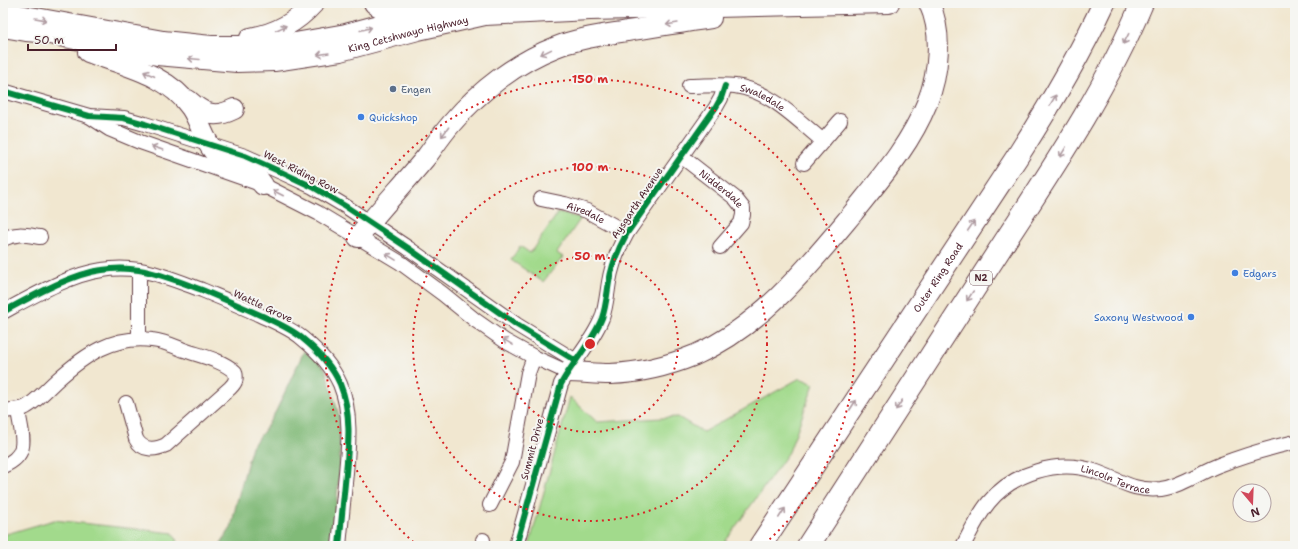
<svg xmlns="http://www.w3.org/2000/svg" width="1298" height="549" viewBox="0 0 1298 549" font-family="'Shantell Sans',sans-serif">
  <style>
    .green { fill: #a2da8c; stroke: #767c5c }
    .forest { fill: #81ba78; stroke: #666c52 }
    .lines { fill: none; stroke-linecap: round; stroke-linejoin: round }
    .street-casing { stroke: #633d44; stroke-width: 16 }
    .secondary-casing { stroke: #633d44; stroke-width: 22 }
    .highway-casing { stroke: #633d44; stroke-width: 24 }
    .street { stroke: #fff; stroke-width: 14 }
    .secondary { stroke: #fff; stroke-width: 20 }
    .highway { stroke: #fff; stroke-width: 22 }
    .cycleway-casing { stroke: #f6f6f2; stroke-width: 8 }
    .cycleway { stroke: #00873e; stroke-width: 6 }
    .oneway { stroke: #ae9aa0 }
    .ring { fill: none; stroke: #d62828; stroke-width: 2; stroke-dasharray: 2 4 }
    .service-dot { fill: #5c6f8a; stroke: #f6f6f2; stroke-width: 1.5 }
    .shop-dot { fill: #3f7fe0; stroke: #f6f6f2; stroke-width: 1.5 }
    .labels { text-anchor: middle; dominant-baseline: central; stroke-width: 4; stroke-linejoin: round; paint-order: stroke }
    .shield { fill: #f6f6f2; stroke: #7e6067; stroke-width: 1 }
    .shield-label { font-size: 9px; font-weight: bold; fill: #4a1f2b }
    .street-label { font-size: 10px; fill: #4a1f2b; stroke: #f6f6f2 }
    .service-label { font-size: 10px; fill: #4e5e75; stroke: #f6f6f2; text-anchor: start }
    .shop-label { font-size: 10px; fill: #366cbe; stroke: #f6f6f2; text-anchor: start }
    .centre { fill: #d62828; stroke: #f6f6f2; stroke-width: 2 }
    .ring-label { font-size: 12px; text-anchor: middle; font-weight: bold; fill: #d62828; stroke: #f6f6f2; stroke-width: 4; stroke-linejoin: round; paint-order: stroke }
  </style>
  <rect width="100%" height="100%" fill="#f6f6f2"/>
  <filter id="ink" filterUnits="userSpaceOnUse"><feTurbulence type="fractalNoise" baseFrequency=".025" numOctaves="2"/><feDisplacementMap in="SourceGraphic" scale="8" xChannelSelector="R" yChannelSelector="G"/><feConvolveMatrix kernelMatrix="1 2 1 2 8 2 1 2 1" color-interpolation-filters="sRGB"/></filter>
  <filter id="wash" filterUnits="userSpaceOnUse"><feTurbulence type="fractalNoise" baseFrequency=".012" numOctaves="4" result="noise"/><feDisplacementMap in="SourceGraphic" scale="16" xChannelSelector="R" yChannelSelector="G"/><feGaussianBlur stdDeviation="0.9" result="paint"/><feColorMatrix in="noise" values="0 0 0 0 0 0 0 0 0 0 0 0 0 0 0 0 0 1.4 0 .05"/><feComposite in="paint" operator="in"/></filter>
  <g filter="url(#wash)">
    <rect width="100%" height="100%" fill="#f1e7d0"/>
    <path class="green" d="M558,213L581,218L557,253L563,257L543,282L511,260L520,246L530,253Z
      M800,378L814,384L789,452L722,546H529L570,397L597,422L678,417L703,432Z
      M54,520L173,533L180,546H3V535Z"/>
    <path class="forest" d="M304,351L325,368L339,415L340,466L332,546H219L231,528L236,505L252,446L264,431L276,411Z"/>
  </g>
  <g filter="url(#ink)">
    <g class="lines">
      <defs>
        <g id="street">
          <path id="s1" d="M689,86C704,86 720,84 735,86C771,91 796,119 823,141L840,121"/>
          <path d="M3,91L89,116L124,118L145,124L245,156L283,173L313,187L345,206L408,248L517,325L576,361"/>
          <path d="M89,116L109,129L140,142L263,185L318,213L401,263L443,294L475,320L505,341L534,357L567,372"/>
          <path id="s2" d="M681,156L735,198L743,208V215L741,223L720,247"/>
          <path d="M804,163L823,141"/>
          <path id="s3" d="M541,199L565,204L587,211L627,233"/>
          <path d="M3,239C16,232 27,235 40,237"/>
          <path d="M3,312C31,297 71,274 102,270C114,268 127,268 139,270C159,273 183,283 202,290C221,298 241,306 260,315C275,322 290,328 302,338C318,351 332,366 340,384C353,415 348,451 345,483C343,504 341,525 339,546"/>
          <path d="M139,339V270"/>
          <path d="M3,411C10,410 17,410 24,408C34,404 48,388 57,380C85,355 113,335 152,340C163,341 174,346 184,350C201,356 222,360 235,372C237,380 235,383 230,388L166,445C155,450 142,451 136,439L126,403"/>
          <path d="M3,466C32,454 21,434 18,410"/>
          <path d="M490,505L512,462L528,373L534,357"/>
          <path d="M483,540V546"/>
          <path d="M516,546L561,384C573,361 592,343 602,318C606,307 607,294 609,282C612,264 618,249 627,233L716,107L721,98L725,86"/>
          <path id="s4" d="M963,546C971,531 978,515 989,502C1013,473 1058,459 1094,471C1119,479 1132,492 1161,489C1182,486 1200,472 1219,465C1244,455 1269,448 1295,442"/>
        </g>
        <g id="secondary">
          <path d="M374,3C385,13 398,11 412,9"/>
          <path d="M3,12L163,41L211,46H259L295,43L346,34L440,9L472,3"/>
          <path id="s5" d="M3,27L26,31L39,32L157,55L237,62L274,61L340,51L418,30L485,15L590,10L889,3"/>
          <path d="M250,38C275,34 297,22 314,3"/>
          <path d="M88,52C125,66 168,74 191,108C201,123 204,143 218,156C233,170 249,164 263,185"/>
          <path d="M188,100C204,114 214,119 234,109"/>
          <path d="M358,237C380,209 404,184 427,156C435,145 443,133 452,123C479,91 517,62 556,47C578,38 604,35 627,31C655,27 683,22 711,18"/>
          <path d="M567,372C581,372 595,374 610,374C638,373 668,366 695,355C761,326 808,267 853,213C881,178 910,145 927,103C939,73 943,33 929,3"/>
        </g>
        <g id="highway">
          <path id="s6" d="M760,546L1017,157C1049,107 1079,57 1104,3"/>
          <path d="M808,546C871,448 935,350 998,252C1050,172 1105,92 1142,3"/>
        </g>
      </defs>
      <use href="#street" class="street-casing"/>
      <use href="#secondary" class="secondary-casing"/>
      <use href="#highway" class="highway-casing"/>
      <use href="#street" class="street"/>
      <use href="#secondary" class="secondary"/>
      <use href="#highway" class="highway"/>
      <defs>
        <path id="cycleway" d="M3,91L89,116L124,118L145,124L245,156L283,173L313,187L345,206L408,248L517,325L576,361
          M3,312C31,297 71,274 102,270C114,268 127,268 139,270C159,273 183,283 202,290C221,298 241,306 260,315C275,322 290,328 302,338C318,351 332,366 340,384C353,415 348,451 345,483C343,504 341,525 339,546
          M516,546L561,384C573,361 592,343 602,318C606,307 607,294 609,282C612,264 618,249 627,233L716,107L721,98L725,86"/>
      </defs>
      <use href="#cycleway" class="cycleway-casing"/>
      <use href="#cycleway" class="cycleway"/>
    </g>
    <defs><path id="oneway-shaft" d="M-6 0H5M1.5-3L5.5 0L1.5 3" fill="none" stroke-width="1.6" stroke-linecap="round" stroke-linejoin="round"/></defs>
    <g class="oneway">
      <use href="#oneway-shaft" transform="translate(41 19) rotate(10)"/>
      <use href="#oneway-shaft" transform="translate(672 24) rotate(171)"/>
      <use href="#oneway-shaft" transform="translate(281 28) rotate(-25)"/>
      <use href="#oneway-shaft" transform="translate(366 29) rotate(-15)"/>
      <use href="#oneway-shaft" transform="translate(1126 39) rotate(117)"/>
      <use href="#oneway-shaft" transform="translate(546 52) rotate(154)"/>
      <use href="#oneway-shaft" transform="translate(323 54) rotate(171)"/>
      <use href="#oneway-shaft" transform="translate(194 59) rotate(-175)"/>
      <use href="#oneway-shaft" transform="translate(149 74) rotate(-157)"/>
      <use href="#oneway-shaft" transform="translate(1053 100) rotate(-59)"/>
      <use href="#oneway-shaft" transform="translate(445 132) rotate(127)"/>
      <use href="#oneway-shaft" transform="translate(157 148) rotate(-161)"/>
      <use href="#oneway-shaft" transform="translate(1063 152) rotate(121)"/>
      <use href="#oneway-shaft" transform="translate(278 193) rotate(-153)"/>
      <use href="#oneway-shaft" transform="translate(971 226) rotate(-56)"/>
      <use href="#oneway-shaft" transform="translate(391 257) rotate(-148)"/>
      <use href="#oneway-shaft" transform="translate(970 296) rotate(123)"/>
      <use href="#oneway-shaft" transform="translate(508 342) rotate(-149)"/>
      <use href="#oneway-shaft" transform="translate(853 405) rotate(-57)"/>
      <use href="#oneway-shaft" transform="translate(899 405) rotate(123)"/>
      <use href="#oneway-shaft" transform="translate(782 513) rotate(-57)"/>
    </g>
  </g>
  <g class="ring">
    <circle cx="590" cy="344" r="88"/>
    <circle cx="590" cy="344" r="177"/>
    <path d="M418 546A265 265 0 1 1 762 546"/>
  </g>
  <circle class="service-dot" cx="393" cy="89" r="4"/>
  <g class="shop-dot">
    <circle cx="361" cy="117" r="4"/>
    <circle cx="1235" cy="273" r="4"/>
    <circle cx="1191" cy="317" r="4"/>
  </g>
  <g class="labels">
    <rect class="shield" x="970" y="271" width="22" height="14" rx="3"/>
    <g class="shield-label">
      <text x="981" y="278">N2</text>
    </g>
    <g class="street-label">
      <text stroke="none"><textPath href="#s5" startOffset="411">King Cetshwayo Highway</textPath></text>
      <text stroke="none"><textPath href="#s1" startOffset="76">Swaledale</textPath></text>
      <text transform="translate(301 172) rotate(27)">West Riding Row</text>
      <text stroke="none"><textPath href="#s2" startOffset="52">Nidderdale</textPath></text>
      <text transform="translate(637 203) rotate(-56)">Aysgarth Avenue</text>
      <text stroke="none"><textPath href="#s3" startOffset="47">Airedale</textPath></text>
      <text stroke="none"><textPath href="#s6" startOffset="322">Outer Ring Road</textPath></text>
      <text transform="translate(263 306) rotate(25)">Wattle Grove</text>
      <text transform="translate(532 449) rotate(-75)">Summit Drive</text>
      <text stroke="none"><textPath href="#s4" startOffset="190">Lincoln Terrace</textPath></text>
    </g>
    <g class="service-label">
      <text x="401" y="89">Engen</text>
    </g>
    <g class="shop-label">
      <text x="369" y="117">Quickshop</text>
      <text x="1243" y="273">Edgars</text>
      <text x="1183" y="317" text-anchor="end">Saxony Westwood</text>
    </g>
  </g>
  <circle cx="590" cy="344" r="6" class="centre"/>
  <g class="ring-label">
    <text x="590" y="83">150 m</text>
    <text x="590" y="171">100 m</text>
    <text x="590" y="260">50 m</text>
  </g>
  <rect width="1298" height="549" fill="none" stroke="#f6f6f2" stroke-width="16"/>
  <g transform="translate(1252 503) rotate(161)"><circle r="19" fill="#f6f6f2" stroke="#b1a0a2"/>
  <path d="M0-3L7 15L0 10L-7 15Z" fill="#d1495b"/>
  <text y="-6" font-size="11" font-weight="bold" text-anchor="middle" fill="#4a1f2b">N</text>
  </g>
  <path d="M28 44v6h88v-6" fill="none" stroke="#4a1f2b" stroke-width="2"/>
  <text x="34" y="44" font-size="12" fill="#4a1f2b" stroke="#f6f6f2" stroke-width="3" paint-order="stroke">50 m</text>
</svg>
